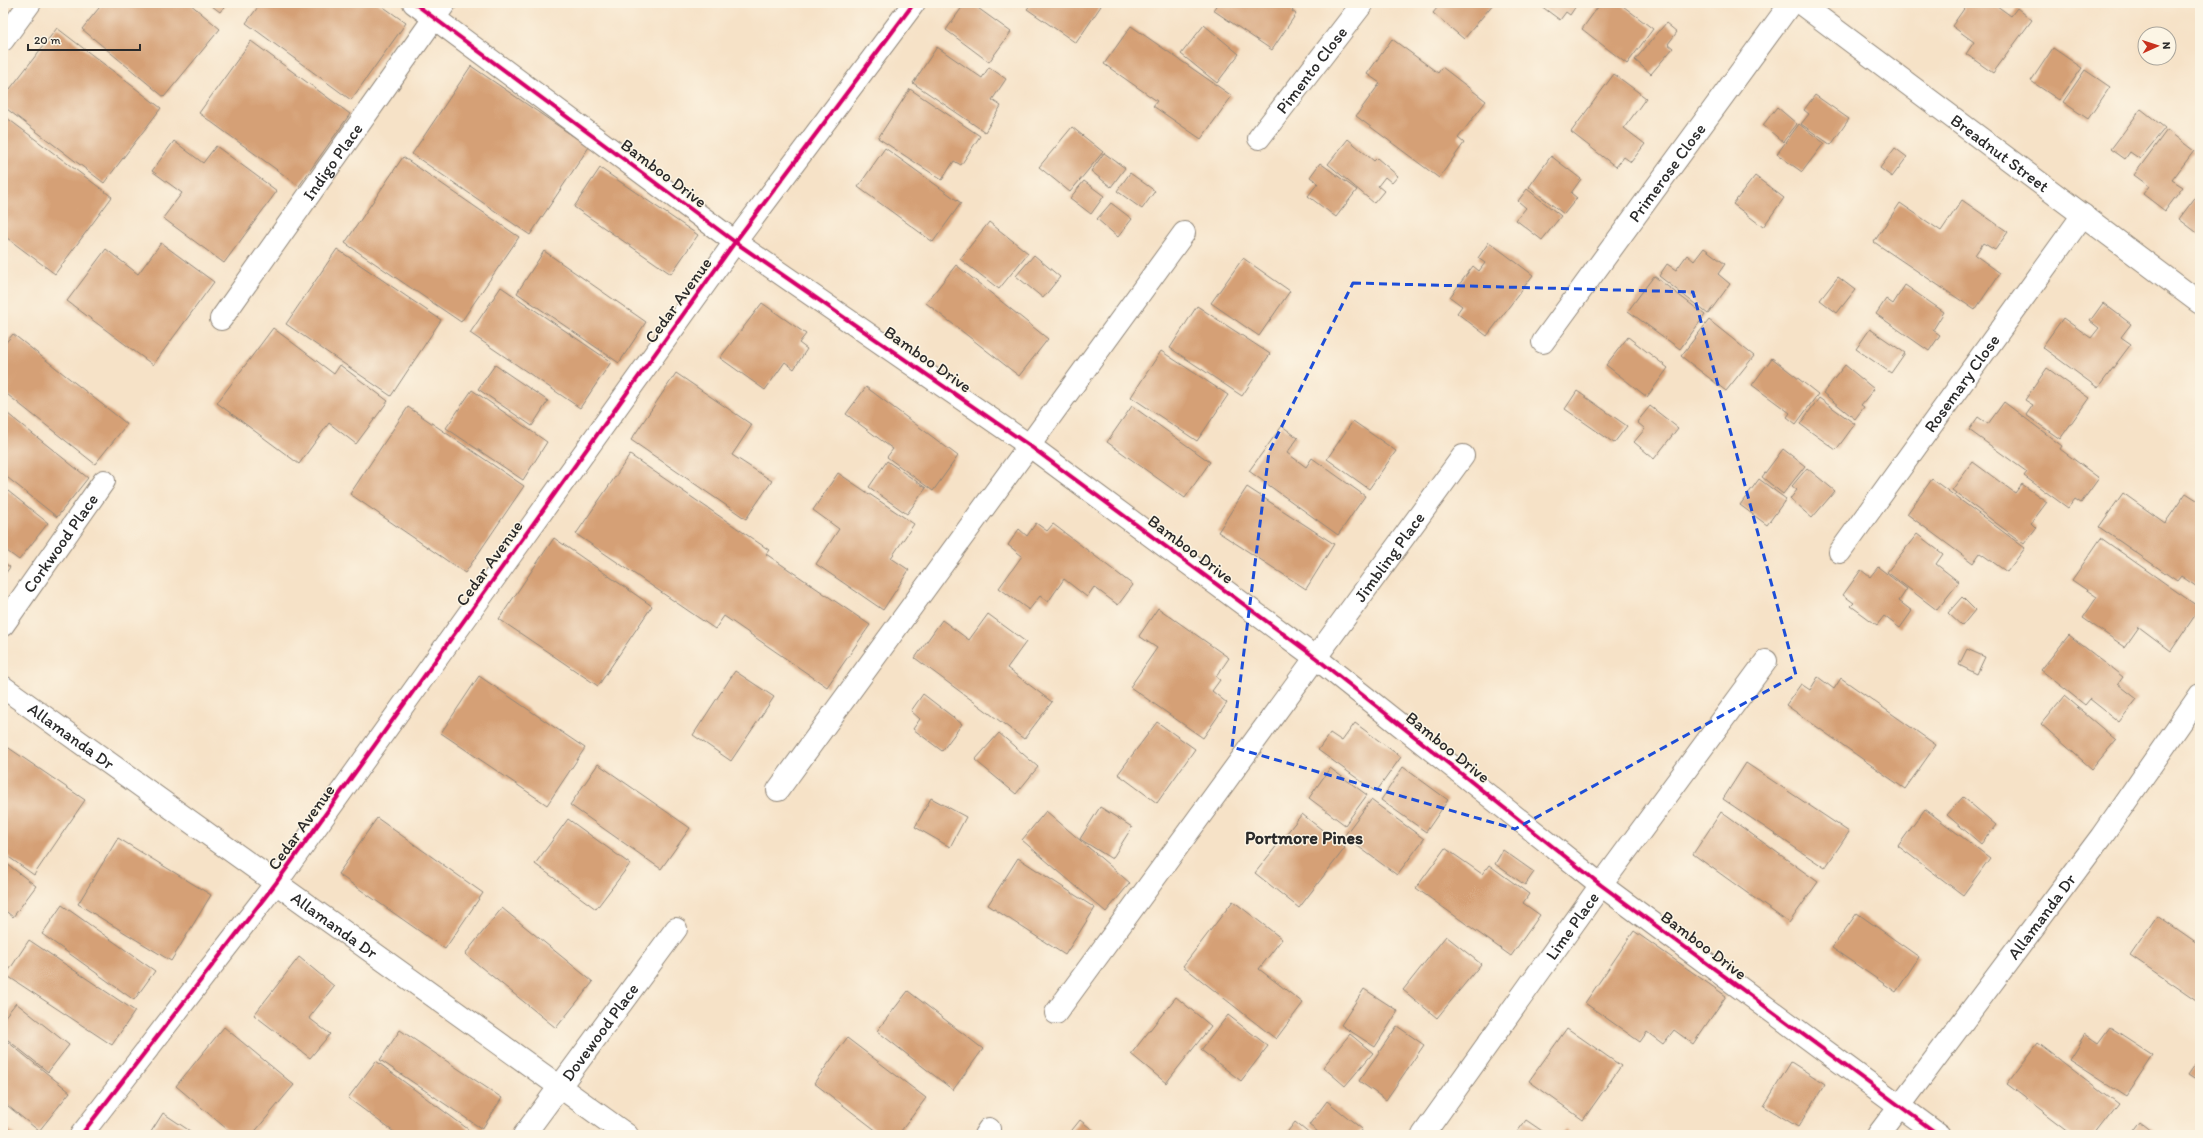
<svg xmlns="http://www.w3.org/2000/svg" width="2203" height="1138" viewBox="0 0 2203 1138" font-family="Itim,sans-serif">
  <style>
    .building { fill: #d5a076 }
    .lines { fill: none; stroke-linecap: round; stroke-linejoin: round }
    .minor-casing { stroke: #908679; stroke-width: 24 }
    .minor { stroke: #fff; stroke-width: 22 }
    .cycleway-casing { stroke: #fcf5e5; stroke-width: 6 }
    .cycleway { stroke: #d6006c; stroke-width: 4 }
    .marked { fill: none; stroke: #1d4ed8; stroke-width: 3; stroke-dasharray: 8 5; stroke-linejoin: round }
    .labels { text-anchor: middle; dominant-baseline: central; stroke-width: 3; stroke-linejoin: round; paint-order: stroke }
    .street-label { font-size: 17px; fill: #2b2b2b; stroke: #fcf5e5 }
    .neighbourhood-label { font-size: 18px; font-weight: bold; fill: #2b2b2b; stroke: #fcf5e5 }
  </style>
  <rect width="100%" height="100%" fill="#fcf5e5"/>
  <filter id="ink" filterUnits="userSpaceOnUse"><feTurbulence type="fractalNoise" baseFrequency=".025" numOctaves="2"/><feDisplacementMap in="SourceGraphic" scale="8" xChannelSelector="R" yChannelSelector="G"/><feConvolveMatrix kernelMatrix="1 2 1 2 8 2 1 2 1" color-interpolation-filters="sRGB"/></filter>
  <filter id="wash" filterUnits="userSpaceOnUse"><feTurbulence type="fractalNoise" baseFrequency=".012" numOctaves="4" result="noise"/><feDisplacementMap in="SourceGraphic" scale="16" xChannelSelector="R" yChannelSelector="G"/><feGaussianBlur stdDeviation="0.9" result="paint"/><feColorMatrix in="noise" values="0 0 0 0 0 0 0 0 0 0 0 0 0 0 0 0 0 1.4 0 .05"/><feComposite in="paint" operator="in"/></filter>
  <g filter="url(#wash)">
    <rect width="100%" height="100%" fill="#f6e2c7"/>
    <g id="blocks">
      <path class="building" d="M103,3H189L220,29L164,97L82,29Z
        M208,3H227L220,12Z
        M261,3H378L406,23L351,100L246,23Z
        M965,3H971L1011,32L989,62L946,30Z
        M1032,3H1097L1101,6L1076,43L1027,9Z
        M1218,3H1297L1292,11L1296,14L1272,50L1213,10Z
        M1441,3H1494L1464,39L1433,13Z
        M1537,3H1578L1570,15L1566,12L1560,20Z
        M1601,3H1619L1653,29L1627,64L1582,29Z
        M1968,3H1993L2011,16L2017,8L2032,20L1993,73L1966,54L1974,42L1952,26Z
        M1666,23L1677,32L1668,44L1673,48L1651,74L1635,60Z
        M1204,25L1239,54L1217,83L1181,54Z
        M1131,26L1232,96L1201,139L1153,106L1157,101L1104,64Z
        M57,28L161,108L104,183L3,106V98Z
        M1392,39L1438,73L1442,67L1486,101L1458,138L1464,143L1439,178L1356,116L1380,83L1367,74Z
        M251,41L350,114L299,186L199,113Z
        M937,47L982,78L989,67L1006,79L992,100L1001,106L985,132L913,83Z
        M2053,48L2082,68L2059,100L2031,81Z
        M471,66L589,147L530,235L412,154Z
        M2085,70L2110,87L2088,119L2063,102Z
        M1614,74L1646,98L1624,128L1645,144L1631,162L1624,157L1616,167L1571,132Z
        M910,89L980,136L961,165L954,161L942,180L878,138Z
        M1815,95L1849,119L1831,145L1801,124L1809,114L1804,110Z
        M1777,107L1797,124L1783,142L1763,125Z
        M2141,109L2165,128L2140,159L2130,152L2125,159L2111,149Z
        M3,115L112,197L55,274L3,235Z
        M1799,124L1824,143L1802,172L1777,154Z
        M1072,127L1103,152L1070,192L1039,167Z
        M2167,130L2194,151L2172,180L2183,187L2165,211L2143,194L2149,186L2134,175Z
        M1348,139L1374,161L1377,158L1398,176L1392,183L1385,177L1378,186L1384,191L1374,203L1328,164Z
        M174,141L203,163L216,146L277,191L224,263L163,218L182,193L152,171Z
        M885,148L961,203L933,242L858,187Z
        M1895,148L1907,157L1892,177L1880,168Z
        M1104,153L1125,168L1111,187L1091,171Z
        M1551,156L1581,179L1571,193L1577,198L1564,214L1529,187Z
        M403,157L519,237L461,322L345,243Z
        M1320,163L1357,190L1336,217L1308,196L1318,183L1310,177Z
        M600,168L698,235L671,274L574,207Z
        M1130,173L1155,191L1142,209L1117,191Z
        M1755,176L1784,198L1763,227L1733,204Z
        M1084,181L1104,196L1091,214L1070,198Z
        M1527,189L1561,216L1542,240L1516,220L1526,208L1518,201Z
        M2200,191V235L2179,219Z
        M1962,200L2008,232L1995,250L1983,243L1975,255L2000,273L1975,310L1874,242L1900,203L1941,231Z
        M1111,203L1132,219L1118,237L1097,219Z
        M989,222L1028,253L999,289L960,259Z
        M1489,242L1533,275L1487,336L1457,313L1462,306L1450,297L1473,266L1479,271L1485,263L1478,258Z
        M161,243L214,282L153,365L67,301L106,249L138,274Z
        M1704,248L1725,264L1718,274L1730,284L1708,314L1659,276L1667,264L1676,270L1687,255L1694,261Z
        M337,249L441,320L391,396L286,324Z
        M544,251L646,322L619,363L517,293Z
        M1034,255L1060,277L1043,298L1016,276Z
        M1243,258L1290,291L1259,336L1211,303Z
        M956,265L1048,339L1019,376L926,303Z
        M1654,276L1705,315L1680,349L1628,311Z
        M1838,277L1855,290L1837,313L1820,300Z
        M1905,285L1944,312L1933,330L1940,335L1929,351L1876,314L1886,299L1893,304Z
        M501,287L611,362L580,408L470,333Z
        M762,303L806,334L799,343L807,349L794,369L785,362L765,390L720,358Z
        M2103,303L2131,324L2121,337L2131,344L2098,388L2042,347L2063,318L2091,338L2099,328L2090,321Z
        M1197,306L1270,354L1242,396L1170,348Z
        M1709,320L1754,356L1726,391L1681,356Z
        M273,328L334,374L340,365L388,401L356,444L329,423L299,464L217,403Z
        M1870,329L1905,353L1891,373L1856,349Z
        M13,334L127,424L95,464L3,391V346Z
        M1628,337L1668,368L1647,397L1606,365Z
        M1161,351L1228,395L1197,441L1131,397Z
        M1772,358L1818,394L1796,424L1787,417L1790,413L1752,385Z
        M495,365L548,401L532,426L478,389Z
        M1845,365L1874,389L1861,405L1864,407L1855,419L1823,393Z
        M2047,368L2089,398L2060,439L2026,415L2033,405L2025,400Z
        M676,373L752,425L732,455L772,481L746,519L631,440Z
        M866,387L958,456L933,491L887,457L893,449L846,414Z
        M472,390L547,442L523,480L446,428Z
        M1577,391L1627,426L1614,443L1565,409Z
        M1819,398L1855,424L1836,450L1800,424Z
        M2004,402L2062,446L2060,449L2099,478L2081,503L2075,499L2068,508L2024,476L2027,472L1969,430L1978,417L1988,424Z
        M1132,406L1210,462L1185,498L1107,442Z
        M1650,406L1678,428L1654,459L1634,442L1645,429L1637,422Z
        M408,407L524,486L465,573L350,494Z
        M3,410L88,478L57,517L3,474Z
        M1353,421L1396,451L1369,489L1327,459Z
        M1282,426L1298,438L1287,453L1306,467L1312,458L1365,496L1338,535L1249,471Z
        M1783,449L1805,466L1783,494L1762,477Z
        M630,455L769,550L766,554L870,625L827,687L724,616L715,629L576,534Z
        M887,461L926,488L907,514L869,487Z
        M1973,462L2015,493L2022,484L2047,502L2031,523L2036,528L2024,544L1952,490Z
        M1807,468L1835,491L1812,518L1790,499L1797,490L1792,486Z
        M838,473L914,524L891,558L909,570L883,610L816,564L839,529L813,510Z
        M1759,479L1786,499L1767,525L1740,505Z
        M1932,479L2025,548L2007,572L1980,553L1973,563L1907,514Z
        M3,487L48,523L19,560L3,548Z
        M1247,487L1334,544L1306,589L1218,532Z
        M2123,493L2165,523L2186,493L2200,502V589L2181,576L2177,581L2099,527Z
        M1036,523L1047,531L1053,524L1133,585L1118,605L1094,587L1087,597L1064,579L1048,602L1040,596L1029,610L999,588L1022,556L1008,545L1019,529L1027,536Z
        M1917,534L1943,554L1936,564L1959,582L1937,610L1887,572Z
        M554,538L652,606L598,686L499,619Z
        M2101,538L2200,608L2171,651L2139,627L2125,647L2083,618L2097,597L2072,580Z
        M3,562L10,567L3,577Z
        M1878,567L1907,589L1899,601L1912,611L1900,628L1884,616L1877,625L1851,606L1854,603L1843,595L1861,570L1870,577Z
        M1962,597L1975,610L1962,626L1948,613Z
        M1158,608L1229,658L1216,677L1220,680L1212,691L1227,703L1203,738L1130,687L1157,648L1139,636Z
        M988,614L1026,642L1007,668L1052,702L1024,739L915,658L942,620L969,640Z
        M2069,635L2123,677L2118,684L2137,699L2119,722L2090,699L2085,705L2041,670Z
        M1967,649L1985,657L1977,674L1959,665Z
        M735,671L774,697L731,761L693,735Z
        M479,676L585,748L547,805L441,733Z
        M1818,677L1834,689L1841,678L1936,745L1905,789L1786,705L1801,684L1810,690Z
        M923,694L962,724L942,751L913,729L920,719L911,711Z
        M2064,696L2116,740L2092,769L2041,724Z
        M1157,722L1195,749L1157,803L1118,774Z
        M1355,723L1401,757L1376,792L1318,750L1330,733L1342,741Z
        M999,733L1038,767L1016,794L975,760Z
        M3,744L85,800L34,875L3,853Z
        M1746,763L1849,832L1825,868L1723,799Z
        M598,764L690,828L661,869L570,805Z
        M1403,767L1448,800L1426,832L1381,800Z
        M1330,768L1367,795L1345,825L1309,798Z
        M1963,797L1996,825L1981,844L1947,815Z
        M931,798L966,817L950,847L915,827Z
        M1371,800L1424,839L1397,875L1344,836Z
        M1100,807L1132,827L1112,859L1080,839Z
        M1925,809L1990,858L1963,895L1898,846Z
        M1046,811L1130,883L1106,912L1022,840Z
        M1721,812L1818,882L1789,923L1693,854Z
        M1302,814L1345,848L1299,908L1255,873Z
        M377,818L483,893L445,949L338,874Z
        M568,819L630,864L596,909L535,864Z
        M118,838L211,895L171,961L78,904Z
        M1445,848L1482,874L1489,865L1529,894L1523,903L1540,915L1511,956L1416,888Z
        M1503,850L1534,872L1525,885L1495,864Z
        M1018,858L1095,908L1065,955L988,905Z
        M3,861L36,886L13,917L3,909Z
        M1233,901L1282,939L1259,969L1303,1003L1276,1039L1183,966Z
        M62,905L155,971L134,1000L42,934Z
        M502,908L593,982L556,1028L465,954Z
        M1857,913L1919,957L1896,992L1832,948Z
        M2157,916L2200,946V1003L2130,955Z
        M1634,931L1726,996L1693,1044L1674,1030L1663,1044L1647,1032L1640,1042L1585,1003Z
        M1446,936L1481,964L1437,1018L1403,990Z
        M29,940L135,1011L112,1045L6,975Z
        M299,957L334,986L309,1018L330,1034L310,1058L254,1015Z
        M1364,989L1398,1011L1375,1047L1341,1025Z
        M908,991L983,1049L953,1090L877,1031Z
        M1176,997L1211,1026L1166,1083L1131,1054Z
        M16,1003L69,1045L48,1072L3,1036V1019Z
        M1228,1015L1268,1046L1241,1081L1201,1050Z
        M1397,1026L1424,1045L1386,1100L1359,1081Z
        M224,1027L294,1085L252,1135H234L176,1086Z
        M2110,1027L2153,1055L2126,1096L2069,1059L2085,1034L2098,1043Z
        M1567,1028L1621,1066L1583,1120L1529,1081Z
        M400,1030L502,1098L482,1129L380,1060Z
        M1350,1034L1373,1053L1345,1086L1323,1067Z
        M3,1038L70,1092L39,1131L3,1102Z
        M847,1038L926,1098L898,1135H882L814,1083Z
        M2038,1043L2118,1104L2094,1135H2074L2007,1084Z
        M2200,1058V1081L2189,1074Z
        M376,1061L476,1135H398L348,1098Z
        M1791,1062L1825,1084L1798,1127L1764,1106Z
        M1327,1101L1362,1129L1357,1135H1322L1309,1125Z
        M163,1113L196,1135H149Z
        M1080,1120L1099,1135H1068Z
        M1526,1120L1548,1135H1515Z
        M2140,1121L2158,1135H2130Z
        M1295,1122L1311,1135H1285Z
        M3,1125L16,1135H3Z
        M1565,1130L1572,1135H1561Z"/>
    </g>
  </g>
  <g filter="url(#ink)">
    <use href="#blocks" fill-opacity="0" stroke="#908679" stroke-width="1"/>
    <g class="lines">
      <defs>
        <g id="minor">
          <path d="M414,3L735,242L1030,446L1316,658L1601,885L1939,1135"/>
          <path id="s1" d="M1800,3L2200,303"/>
          <path d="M3,40L30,3"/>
          <path id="s2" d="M1259,138L1363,3"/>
          <path id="s3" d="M221,319L445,3"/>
          <path id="s4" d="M1543,342L1791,3"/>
          <path id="s5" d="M1840,552L2083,215"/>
          <path id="s6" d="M3,625L104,481"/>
          <path id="s7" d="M3,687L627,1135"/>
          <path d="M778,790L1184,233"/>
          <path id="s8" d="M1056,1013L1463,456"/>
          <path d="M81,1135L276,883L735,242L914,3"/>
          <path id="s9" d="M524,1135L676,929"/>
          <path d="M985,1135L989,1129"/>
          <path id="s10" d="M1423,1135L1601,885L1766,661"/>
          <path id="s11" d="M1878,1135L2101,837L2200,695"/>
        </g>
      </defs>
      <use href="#minor" class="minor-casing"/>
      <use href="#minor" class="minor"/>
      <defs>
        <path id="cycleway" d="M414,3L735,242L1030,446L1316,658L1601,885L1939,1135
          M81,1135L276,883L735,242L914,3"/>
      </defs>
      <use href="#cycleway" class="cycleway-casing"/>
      <use href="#cycleway" class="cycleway"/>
    </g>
  </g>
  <path class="marked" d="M1353,283L1693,292L1796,675L1515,829L1232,747L1269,452Z"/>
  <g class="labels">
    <g class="street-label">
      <text stroke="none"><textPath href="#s2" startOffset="86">Pimento Close</textPath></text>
      <text stroke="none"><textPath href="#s1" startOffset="250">Breadnut Street</textPath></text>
      <text stroke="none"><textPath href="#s3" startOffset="193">Indigo Place</textPath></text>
      <text stroke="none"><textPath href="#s4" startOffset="210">Primerose Close</textPath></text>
      <text transform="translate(664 173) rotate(37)">Bamboo Drive</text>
      <text transform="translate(678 300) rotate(-54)">Cedar Avenue</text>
      <text transform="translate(928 359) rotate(35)">Bamboo Drive</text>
      <text stroke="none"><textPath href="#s5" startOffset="208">Rosemary Close</textPath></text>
      <text stroke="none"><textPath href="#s6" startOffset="100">Corkwood Place</textPath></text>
      <text transform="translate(1191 549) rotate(37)">Bamboo Drive</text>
      <text stroke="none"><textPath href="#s8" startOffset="565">Jimbling Place</textPath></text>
      <text transform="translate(489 563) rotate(-54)">Cedar Avenue</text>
      <text stroke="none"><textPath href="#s7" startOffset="84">Allamanda Dr</textPath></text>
      <text transform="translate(1448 747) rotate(39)">Bamboo Drive</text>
      <text transform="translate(301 827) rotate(-54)">Cedar Avenue</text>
      <text stroke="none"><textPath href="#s11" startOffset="273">Allamanda Dr</textPath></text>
      <text stroke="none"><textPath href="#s7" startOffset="408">Allamanda Dr</textPath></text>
      <text stroke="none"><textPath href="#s10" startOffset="257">Lime Place</textPath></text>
      <text transform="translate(1704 945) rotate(37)">Bamboo Drive</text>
      <text stroke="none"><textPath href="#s9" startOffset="128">Dovewood Place</textPath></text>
    </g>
    <g class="neighbourhood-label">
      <text x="1304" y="838">Portmore Pines</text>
    </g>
  </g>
  <rect width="2203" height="1138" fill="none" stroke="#fcf5e5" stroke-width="16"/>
  <g transform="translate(2157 46) rotate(87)"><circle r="19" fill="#fcf5e5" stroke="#a8a49b"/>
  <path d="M0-3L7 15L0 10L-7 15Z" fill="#c8321e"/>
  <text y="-6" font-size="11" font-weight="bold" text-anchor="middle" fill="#2b2b2b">N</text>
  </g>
  <path d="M28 44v6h112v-6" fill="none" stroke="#2b2b2b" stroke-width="2"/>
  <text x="34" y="44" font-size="12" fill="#2b2b2b" stroke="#fcf5e5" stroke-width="3" paint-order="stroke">20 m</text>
</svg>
